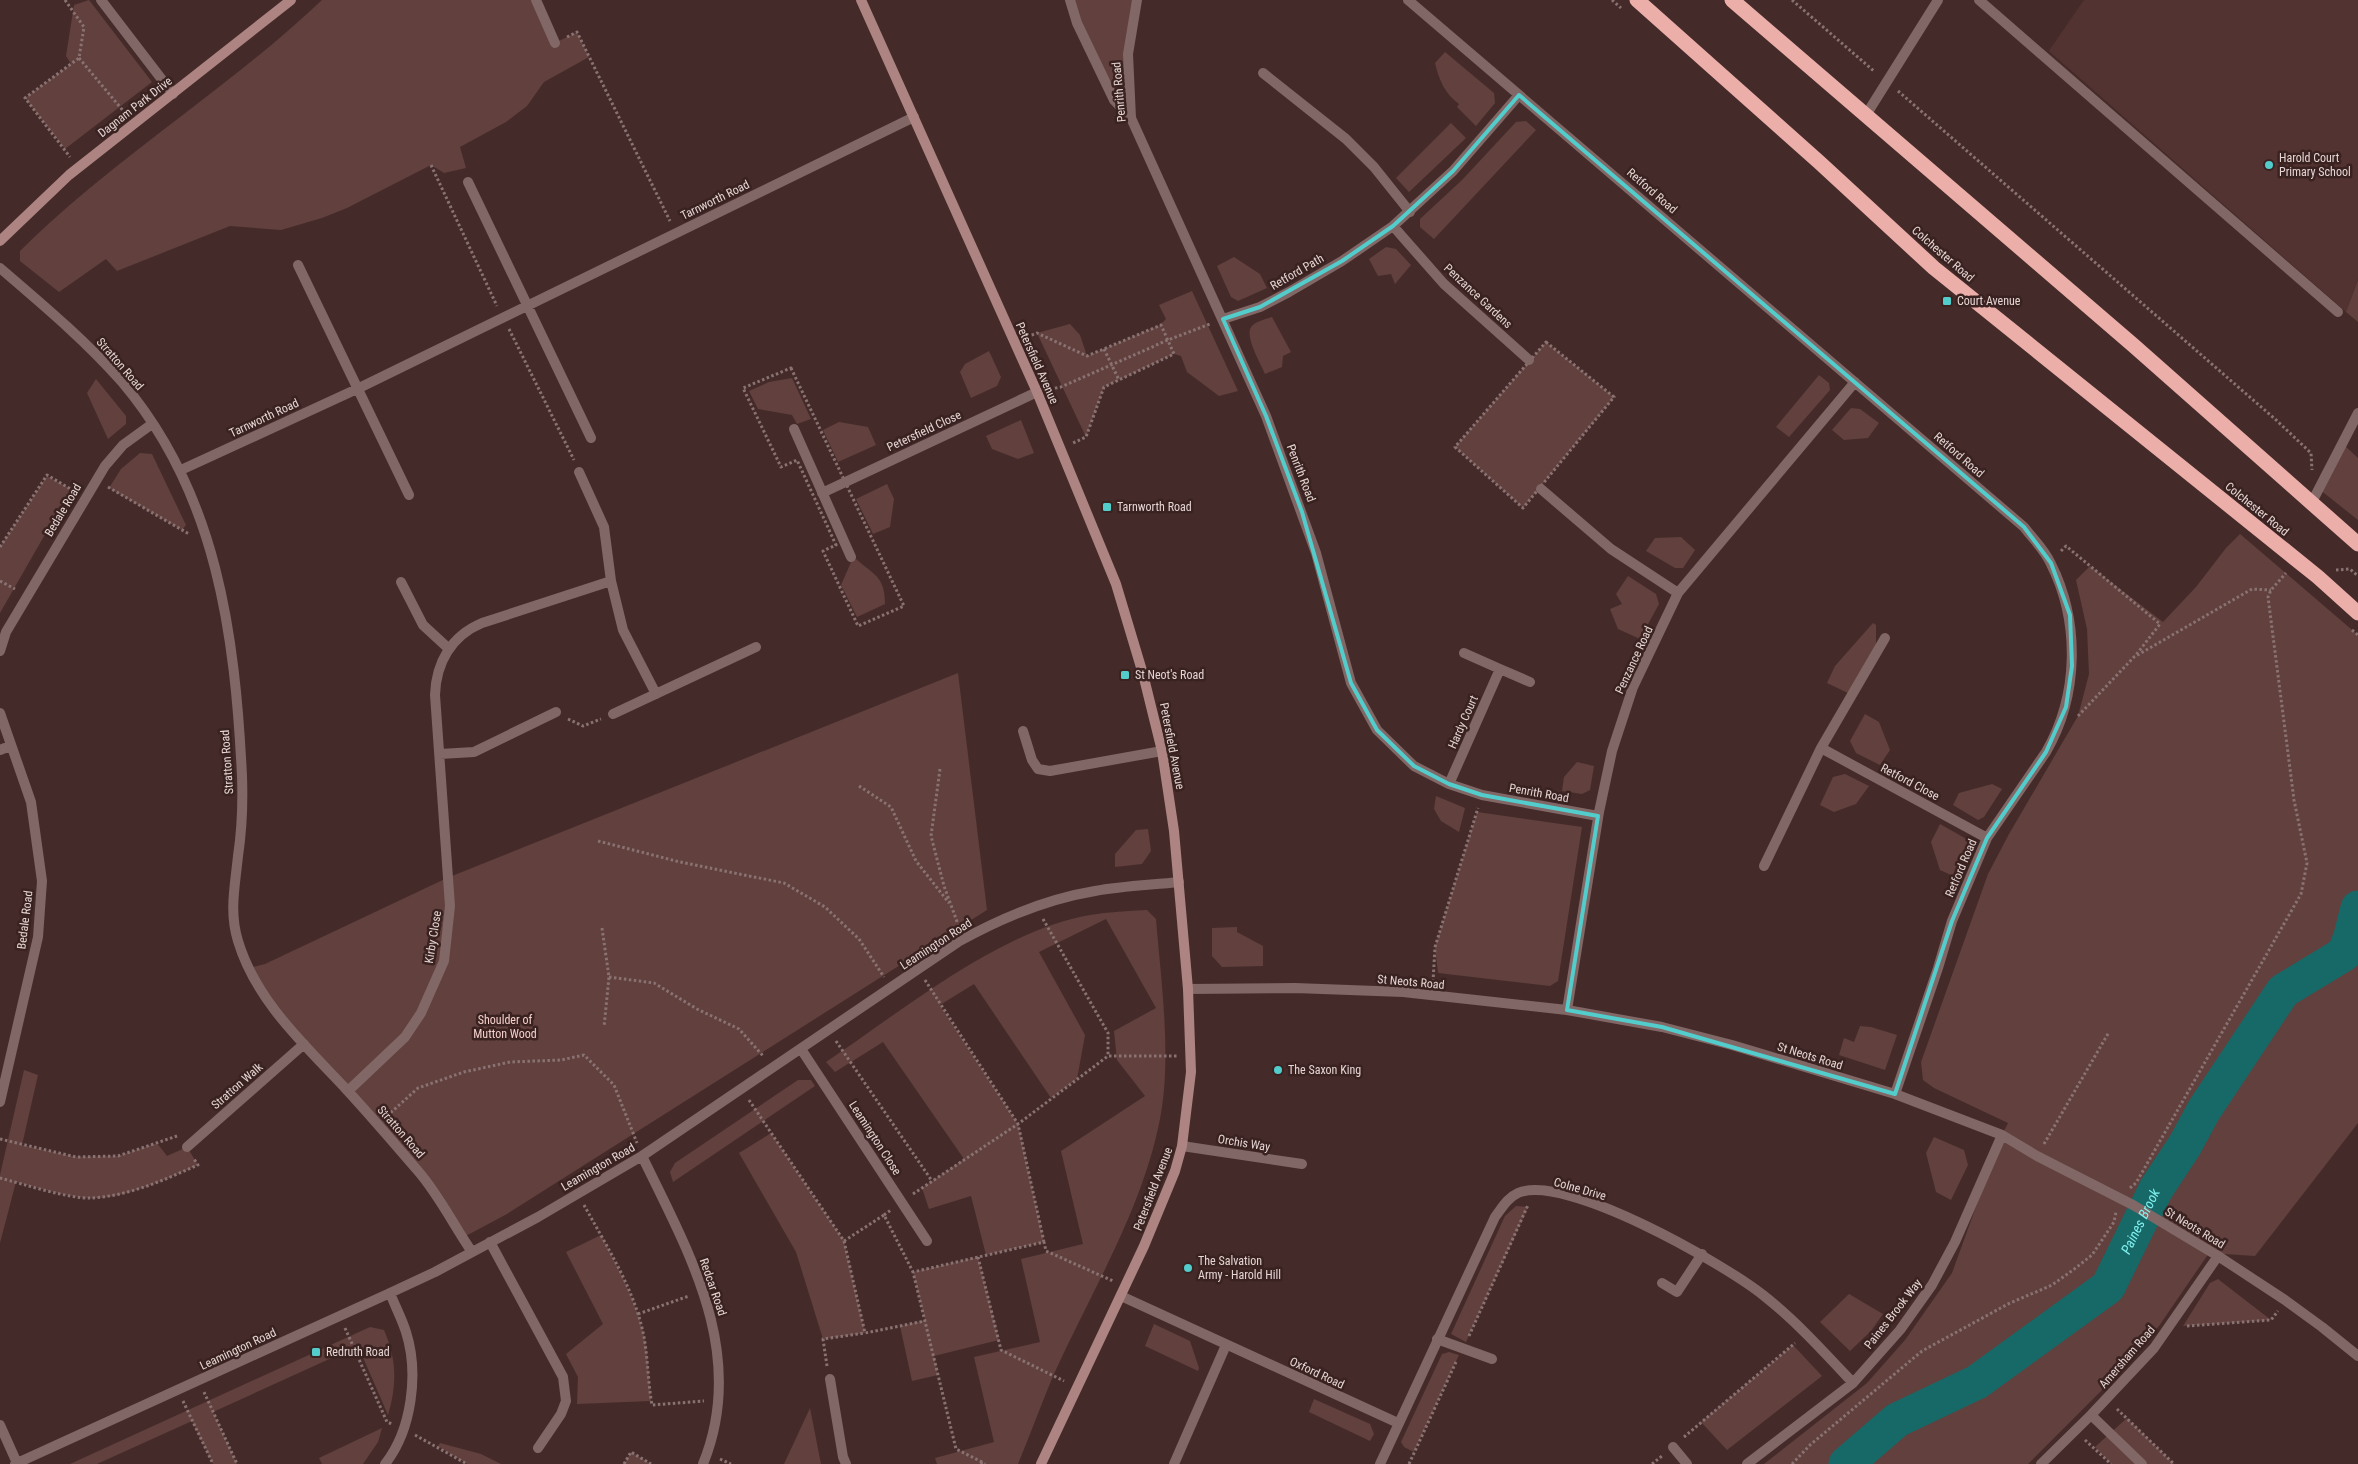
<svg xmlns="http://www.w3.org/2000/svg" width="2358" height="1464" viewBox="0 0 2358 1464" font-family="'Roboto Condensed',sans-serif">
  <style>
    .built { fill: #533331 }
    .green { fill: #61403e }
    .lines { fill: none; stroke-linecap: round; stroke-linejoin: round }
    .river { stroke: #176968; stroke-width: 35 }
    .path { stroke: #897372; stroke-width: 3; stroke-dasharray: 2.5 2.5; stroke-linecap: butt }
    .lane { stroke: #816765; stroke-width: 10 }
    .street { stroke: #816765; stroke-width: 10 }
    .secondary { stroke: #ad8481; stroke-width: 10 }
    .highway { stroke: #ecaea9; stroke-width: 15 }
    .marked { fill: none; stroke: #52cdcc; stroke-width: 4; stroke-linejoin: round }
    .poi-dot { fill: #52cdcc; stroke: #392220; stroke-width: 2 }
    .labels { text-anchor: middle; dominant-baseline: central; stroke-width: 5; stroke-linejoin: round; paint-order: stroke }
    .street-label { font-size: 12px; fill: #e5d5d3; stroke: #392220 }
    .poi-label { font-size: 12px; fill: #e5d5d3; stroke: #392220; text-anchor: start }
    .park-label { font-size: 12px; fill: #f5d0cd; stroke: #392220 }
    .water-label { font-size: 14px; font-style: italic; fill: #7ff1f0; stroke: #392220 }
  </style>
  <rect width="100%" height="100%" fill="#442b2a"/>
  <path class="built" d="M2084,0H2358V279L2346,312L2049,51Z"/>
  <path class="green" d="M89,0L152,82L65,149L25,98L71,64L66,56L74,5Z
    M322,0H536L555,43L577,32L589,57L544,82L527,106L506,122L460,147L466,168L444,173L431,165L347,208L322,218L281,230L230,226L117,271L106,259L59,292L20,261V251C113,159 227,90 322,0Z
    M1070,0H1137L1134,9L1131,118L1114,100Z
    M1445,52L1494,93L1495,103L1476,126L1457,107L1459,104C1445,94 1439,80 1435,63Z
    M1526,121L1536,130L1434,239L1420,227V219L1462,180L1516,122Z
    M1451,123L1466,138L1409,192L1396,178Z
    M1386,247L1396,249L1411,265L1395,284L1391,274L1378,276L1369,259Z
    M1234,257L1260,274L1267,288L1238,301L1231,297L1217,266Z
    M2358,280V322L2346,312Z
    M1192,291L1238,391L1219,396L1187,372L1181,356L1174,354L1104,387L1086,437L1037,333L1070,324L1080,335L1087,356L1160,325L1166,319L1159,305Z
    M1272,317L1291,352L1283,356L1282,367L1265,374C1261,364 1242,333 1253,325C1258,321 1266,319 1272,317Z
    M1546,342L1614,397L1523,508L1455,447Z
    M989,351L1001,377L997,386L971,398L960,372L965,364Z
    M1819,375L1829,383L1830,390L1789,437L1776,427Z
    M792,378L811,419L797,424L792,415L758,409L749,391L769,382Z
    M96,379L126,416V424L108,439L87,393Z
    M1851,408L1860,409L1879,423L1868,438L1844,440L1832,430Z
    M1021,420L1034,453L1018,459L992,449L986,436Z
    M839,422L868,427L876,445L838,462L823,430Z
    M2343,444L2358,458V520L2319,489Z
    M140,453L152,454L186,525L182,530L109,488L121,469Z
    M47,476L71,489L0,613V547Z
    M887,484L894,499L890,527L873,534L856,499Z
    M2240,534L2358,635V1123L2255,1256L2209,1253L2159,1326L2107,1385L2028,1464H1764L1867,1383L1905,1340L1952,1273L2002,1135L2008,1123L1934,1088L1923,1080L1921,1062L1988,874L2009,834L2078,716L2089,674L2087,629L2076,580L2090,566L2163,622L2196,587L2226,548Z
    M1681,537L1695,550L1683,568H1675L1646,551L1655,538Z
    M856,559C874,575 885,576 885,604L857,617L841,585L852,560Z
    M1628,576L1656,594L1659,604L1640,639L1618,629L1610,609L1622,604L1616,594Z
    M1873,623L1876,625V654L1852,695L1827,683L1835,666Z
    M958,673L987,910L507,1214L462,1238L418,1171L304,1044L249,968L265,964L447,878Z
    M1865,714L1879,722L1890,750L1880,765L1856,753L1850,741Z
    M1577,762L1594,766L1590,790L1582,794L1562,791L1564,777Z
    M1845,774L1869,786L1856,804L1834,812L1820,805L1833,777Z
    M1992,784L2002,789L1984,817L1978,820L1953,805L1959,793Z
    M1436,796L1465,808L1459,832L1441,821L1434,809Z
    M1477,812L1582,827L1558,981L1550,986L1438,973L1435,947Z
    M1940,824L1970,841L1953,876L1940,870L1931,842Z
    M1148,829L1151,851L1142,864L1115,867V854L1136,830Z
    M1147,910L1156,919C1161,981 1172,1057 1160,1119C1142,1211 1091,1292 1053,1376C1041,1405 1030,1435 1018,1464H937L935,1458L994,1442L974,1357L1040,1342L1021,1259L1083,1244L1061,1151L1145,1096L1117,1060L1114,1031L1156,1008L1106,919L1039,952L1085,1035L1077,1079L1051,1098L974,984L940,1005L1018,1124L1044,1242L986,1255L971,1196L929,1209L922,1188L964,1159L883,1042L835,1072L826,1062C902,1011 1000,930 1090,915C1109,912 1128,911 1147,910Z
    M1237,927V932L1263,946V966L1222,967L1212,956V928Z
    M1860,1026L1871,1027L1897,1035L1885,1070L1839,1055L1844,1038L1854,1042Z
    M24,1070L38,1075L22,1145L76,1157L118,1156L157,1143L167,1156L187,1147L198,1165C169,1178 119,1201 88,1198C64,1196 39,1188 16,1182L0,1243V1175Z
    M798,1080H811L815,1086L673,1182L670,1172L675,1163Z
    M771,1133L844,1241L865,1333L823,1339L796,1252L739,1153Z
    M1934,1137L1964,1150L1968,1165L1951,1200L1936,1192L1926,1153Z
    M1516,1206L1528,1207L1466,1342L1451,1334L1505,1216Z
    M601,1235C618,1267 635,1299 644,1335C648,1356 649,1380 651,1401L577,1404L578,1377L566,1354L603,1324L566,1252Z
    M978,1257L999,1340L934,1356L938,1375L912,1381L900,1326L925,1320L913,1272Z
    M2218,1279L2271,1320L2183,1326L2210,1283Z
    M1849,1294L1883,1314L1871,1331L1850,1351L1820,1322Z
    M1154,1324L1190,1341L1199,1368L1198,1371L1145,1346Z
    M370,1327L384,1330C397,1359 397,1385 388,1415L358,1346L213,1412L237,1464H213L192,1421L97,1464H70Z
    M1793,1345L1822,1376L1727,1450L1701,1422Z
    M1449,1352L1459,1355L1414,1452L1404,1447L1401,1442L1442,1354Z
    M1314,1399L1370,1424L1374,1434L1370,1441L1309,1412Z
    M810,1408L821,1464H784Z
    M2127,1418L2174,1464H2111L2095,1447Z
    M382,1428L378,1442L363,1464H322L319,1458Z
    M440,1443L481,1454L501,1464H467L438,1446Z
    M631,1452L651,1464H624Z"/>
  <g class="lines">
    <path class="river" id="s1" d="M1846,1464L1897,1420L1977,1382L2108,1287L2156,1189L2185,1145L2204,1110L2283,991L2344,954L2351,936L2358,908"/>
    <path class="path" d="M65,0L84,27L79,58L25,98L70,157
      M1612,0L1621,8
      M1792,0L1875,72
      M567,37L577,32L670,221
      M79,58L125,113
      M1898,91L2275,419L2311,453L2312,470
      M431,165L497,306
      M509,329L574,460
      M1027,337L1037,333L1087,356L1161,325L1174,354L1104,387L1086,437L1073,443
      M1546,342L1614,397L1523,508L1455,447Z
      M1104,349L1119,380
      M791,368L904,606L858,626L823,551L836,545L797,460L781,467L743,388Z
      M1050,389L1061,387L1168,340L1210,324
      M108,487L189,534
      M0,547L47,475L74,491
      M2061,551L2066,546L2160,624L2136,655
      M2336,570L2350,569L2358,576
      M0,581L15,589
      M2352,630L2358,635
      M2078,716L2134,657L2252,589L2271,590
      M568,719L583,726L601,719
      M940,769L931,836L944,886L959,927
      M859,786L891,807L916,861L949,903
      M598,841L680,862L784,883L825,907L859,939L884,977
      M1043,919L1108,1033V1056
      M602,928L609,977L604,1027
      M609,977L654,983L697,1009L739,1029L764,1057
      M925,980L1018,1124L1044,1242
      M1433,982L1435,947L1478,808
      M836,1041L932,1181
      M749,1100L844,1241L884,1215L913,1272
      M387,1116L418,1088L464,1072L510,1062L561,1060L584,1055L614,1085L637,1143
      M0,1139L76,1157L118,1156L177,1136
      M2044,1144L2109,1032
      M0,1178C23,1184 69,1199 91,1198C129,1196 164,1180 198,1165L194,1159
      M2130,1188L2136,1183L2301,894L2307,863L2294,800L2268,597L2271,590L2286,573
      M913,1194L1018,1124L1108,1056H1177
      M584,1205C607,1247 635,1290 644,1337C648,1360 648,1383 652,1405L704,1401
      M884,1215L891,1210
      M844,1241L865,1333L925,1321
      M978,1257L1001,1350L1064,1381
      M638,1314L689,1296
      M2187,1326L2271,1320L2278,1311
      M345,1328L387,1422L392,1424
      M1469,1336L1528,1205
      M827,1366L823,1339L865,1333
      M204,1392L237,1464
      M183,1401L213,1464
      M2117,1409L2174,1464
      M415,1435L467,1464
      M1684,1437L1795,1343
      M2085,1440L2111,1464
      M720,1459L731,1464
      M982,1462L956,1449L913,1272L1044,1242L1046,1251L1113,1281
      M624,1464L631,1452L651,1464
      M981,1464L982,1462L985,1464
      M1409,1464L1456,1362
      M1652,1464L1662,1456
      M1792,1464L1810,1445L1922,1351L2008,1304L2052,1285L2073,1270L2092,1255L2114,1222L2116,1212"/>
    <path class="lane" d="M1070,0L1077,23L1114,100L1131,118
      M1979,0L2338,312
      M1263,73L1346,139L1374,167L1410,212
      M2312,502L2358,413
      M1023,731L1032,760L1038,769L1050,771L1162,751
      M490,1242L563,1377L566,1401L561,1414L538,1448
      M1662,1283L1677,1292L1702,1254
      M1437,1339L1492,1359"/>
    <path class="street" d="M101,0L173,94
      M536,0L555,43
      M1137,0L1128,54L1131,118L1266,416L1316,553L1351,683L1377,730L1414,766L1449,784L1482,795L1598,816
      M1408,0L2024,527C2033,539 2045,550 2051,564C2080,622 2079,695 2046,752L1987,838L1952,921L1938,968L1895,1094
      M1866,115L1938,0
      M468,182L591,438
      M1393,226L1444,284L1529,360
      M298,265L409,495
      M0,268C42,304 85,340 122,382C217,494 235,634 242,776C243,803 242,829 238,856C235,886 229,912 238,941C256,1001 304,1044 346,1089C370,1115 394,1143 418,1171C439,1195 454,1226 472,1252
      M1223,319L1260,307L1289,292L1342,261L1393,226L1453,171L1519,95
      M794,429L851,557
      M181,470L357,389L914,117
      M579,472L604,527L611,581L623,630L656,694
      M1541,489L1611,549L1678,593
      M822,493L1037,392
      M401,582L423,625L448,648
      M0,651L6,632L105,466L123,445L152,424
      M1500,669L1530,682
      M0,713L31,802L42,881L38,937L0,1102
      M613,714L756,647
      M1821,748L1885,638
      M0,750L10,746
      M440,754L474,752L556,712
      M1449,784L1500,669L1464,653
      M1764,866L1821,748L1987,838
      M1188,989L1295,988L1403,992L1567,1010L1662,1027L1732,1045L1895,1094L2002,1135L2037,1156L2133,1205L2218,1256L2285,1300L2322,1327L2358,1356
      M1567,1010L1599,812L1612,751L1633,687L1678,593L1855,382
      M801,1049L927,1241
      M348,1091L405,1037L421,1013L444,961L450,906L435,695C436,663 451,636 482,623L611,581
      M1182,1146L1302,1164
      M187,1147L304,1044
      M642,1156C689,1253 748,1354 703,1464
      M1121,1296L1398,1423
      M830,1379L843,1457L846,1464
      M2091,1415L2142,1464
      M0,1425L17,1463
      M1673,1447L1687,1464
      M15,1464L390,1293L435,1272L538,1217L642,1156L958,942C1001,918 1046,899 1095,891C1122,886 1151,885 1179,882
      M385,1464C412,1430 419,1373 406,1332C402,1319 395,1306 390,1293
      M1174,1464L1226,1345
      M1380,1464L1495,1217C1502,1208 1507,1198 1518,1193C1566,1173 1724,1264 1763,1295C1796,1321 1824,1352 1853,1383
      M1747,1464L1853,1383L1900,1330L1932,1285L1955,1242L2002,1135
      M2041,1464L2091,1415L2154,1348L2218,1256"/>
    <path class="secondary" d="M861,0L1037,392L1116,584L1143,674L1162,751L1174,831L1188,989L1191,1072L1182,1146L1175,1171L1144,1246L1041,1464
      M0,241L69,175L291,0"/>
    <path class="highway" d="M1637,0L1819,162L1934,268L2318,577L2358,613
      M1732,0L2133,345L2358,544"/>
  </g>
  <path class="marked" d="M1519,95L2024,527L2051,563L2070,615L2072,666L2066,707L2046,752L1987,838L1952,921L1895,1094L1662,1027L1567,1010L1598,816L1482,795L1449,784L1414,766L1377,730L1351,683L1302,512L1266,416L1223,319L1260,307L1342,261L1393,226L1453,171Z"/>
  <g class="poi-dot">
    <circle cx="2269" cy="165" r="5"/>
    <rect x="1942" y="296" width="10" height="10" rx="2.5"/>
    <rect x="1102" y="502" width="10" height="10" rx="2.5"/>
    <rect x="1120" y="670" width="10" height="10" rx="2.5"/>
    <circle cx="1278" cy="1070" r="5"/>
    <circle cx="1188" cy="1268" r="5"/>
    <rect x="311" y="1347" width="10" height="10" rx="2.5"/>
  </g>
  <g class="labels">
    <g class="street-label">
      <text transform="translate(1119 92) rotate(-95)">Penrith Road</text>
      <text transform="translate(135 107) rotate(-38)">Dagnam Park Drive</text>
      <text transform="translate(1652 191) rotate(41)">Retford Road</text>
      <text transform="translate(715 200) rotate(-26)">Tarnworth Road</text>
      <text transform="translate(1943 254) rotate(41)">Colchester Road</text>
      <text transform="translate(1297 272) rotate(-30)">Retford Path</text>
      <text transform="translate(1478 296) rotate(43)">Penzance Gardens</text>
      <text transform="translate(1037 363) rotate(66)">Petersfield Avenue</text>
      <text transform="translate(120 364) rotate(49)">Stratton Road</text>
      <text transform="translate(264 418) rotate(-25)">Tarnworth Road</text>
      <text transform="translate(924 431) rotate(-25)">Petersfield Close</text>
      <text transform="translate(1959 455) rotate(41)">Retford Road</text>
      <text transform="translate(1301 473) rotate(69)">Penrith Road</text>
      <text transform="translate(2257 509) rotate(39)">Colchester Road</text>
      <text transform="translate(63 510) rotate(-59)">Bedale Road</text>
      <text transform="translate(1634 660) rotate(-65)">Penzance Road</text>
      <text transform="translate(1463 722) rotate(-66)">Hardy Court</text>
      <text transform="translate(1172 746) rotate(79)">Petersfield Avenue</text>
      <text transform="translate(227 762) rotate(-94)">Stratton Road</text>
      <text transform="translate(1910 782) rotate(28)">Retford Close</text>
      <text transform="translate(1539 793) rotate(10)">Penrith Road</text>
      <text transform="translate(1961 868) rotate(-67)">Retford Road</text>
      <text transform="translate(25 920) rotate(-83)">Bedale Road</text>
      <text transform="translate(433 937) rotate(-81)">Kirby Close</text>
      <text transform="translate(936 944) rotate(-33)">Leamington Road</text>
      <text transform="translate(1411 982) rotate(5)">St Neots Road</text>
      <text transform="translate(1810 1056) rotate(17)">St Neots Road</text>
      <text transform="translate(237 1086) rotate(-41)">Stratton Walk</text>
      <text transform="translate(401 1132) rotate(49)">Stratton Road</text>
      <text transform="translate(875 1138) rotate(57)">Leamington Close</text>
      <text transform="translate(1244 1143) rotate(9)">Orchis Way</text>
      <text transform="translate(598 1167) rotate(-30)">Leamington Road</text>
      <text transform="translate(1153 1189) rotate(-69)">Petersfield Avenue</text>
      <text transform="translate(1580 1189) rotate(16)">Colne Drive</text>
      <text transform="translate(2195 1228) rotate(31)">St Neots Road</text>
      <text transform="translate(713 1287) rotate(71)">Redcar Road</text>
      <text transform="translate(1893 1314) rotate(-52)">Paines Brook Way</text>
      <text transform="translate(238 1349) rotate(-25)">Leamington Road</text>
      <text transform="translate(2127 1357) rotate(-49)">Amersham Road</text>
      <text transform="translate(1317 1373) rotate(25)">Oxford Road</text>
    </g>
    <g class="poi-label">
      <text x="2279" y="158">Harold Court<tspan x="2279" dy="14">Primary School</tspan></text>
      <text x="1957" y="301">Court Avenue</text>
      <text x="1117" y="507">Tarnworth Road</text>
      <text x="1135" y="675">St Neot's Road</text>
      <text x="1288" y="1070">The Saxon King</text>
      <text x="1198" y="1261">The Salvation<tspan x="1198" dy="14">Army - Harold Hill</tspan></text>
      <text x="326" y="1352">Redruth Road</text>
    </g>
    <g class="park-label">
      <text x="505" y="1020">Shoulder of<tspan x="505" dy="14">Mutton Wood</tspan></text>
    </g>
    <g class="water-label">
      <text stroke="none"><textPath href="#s1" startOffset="391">Paines Brook</textPath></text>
    </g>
  </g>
</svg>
